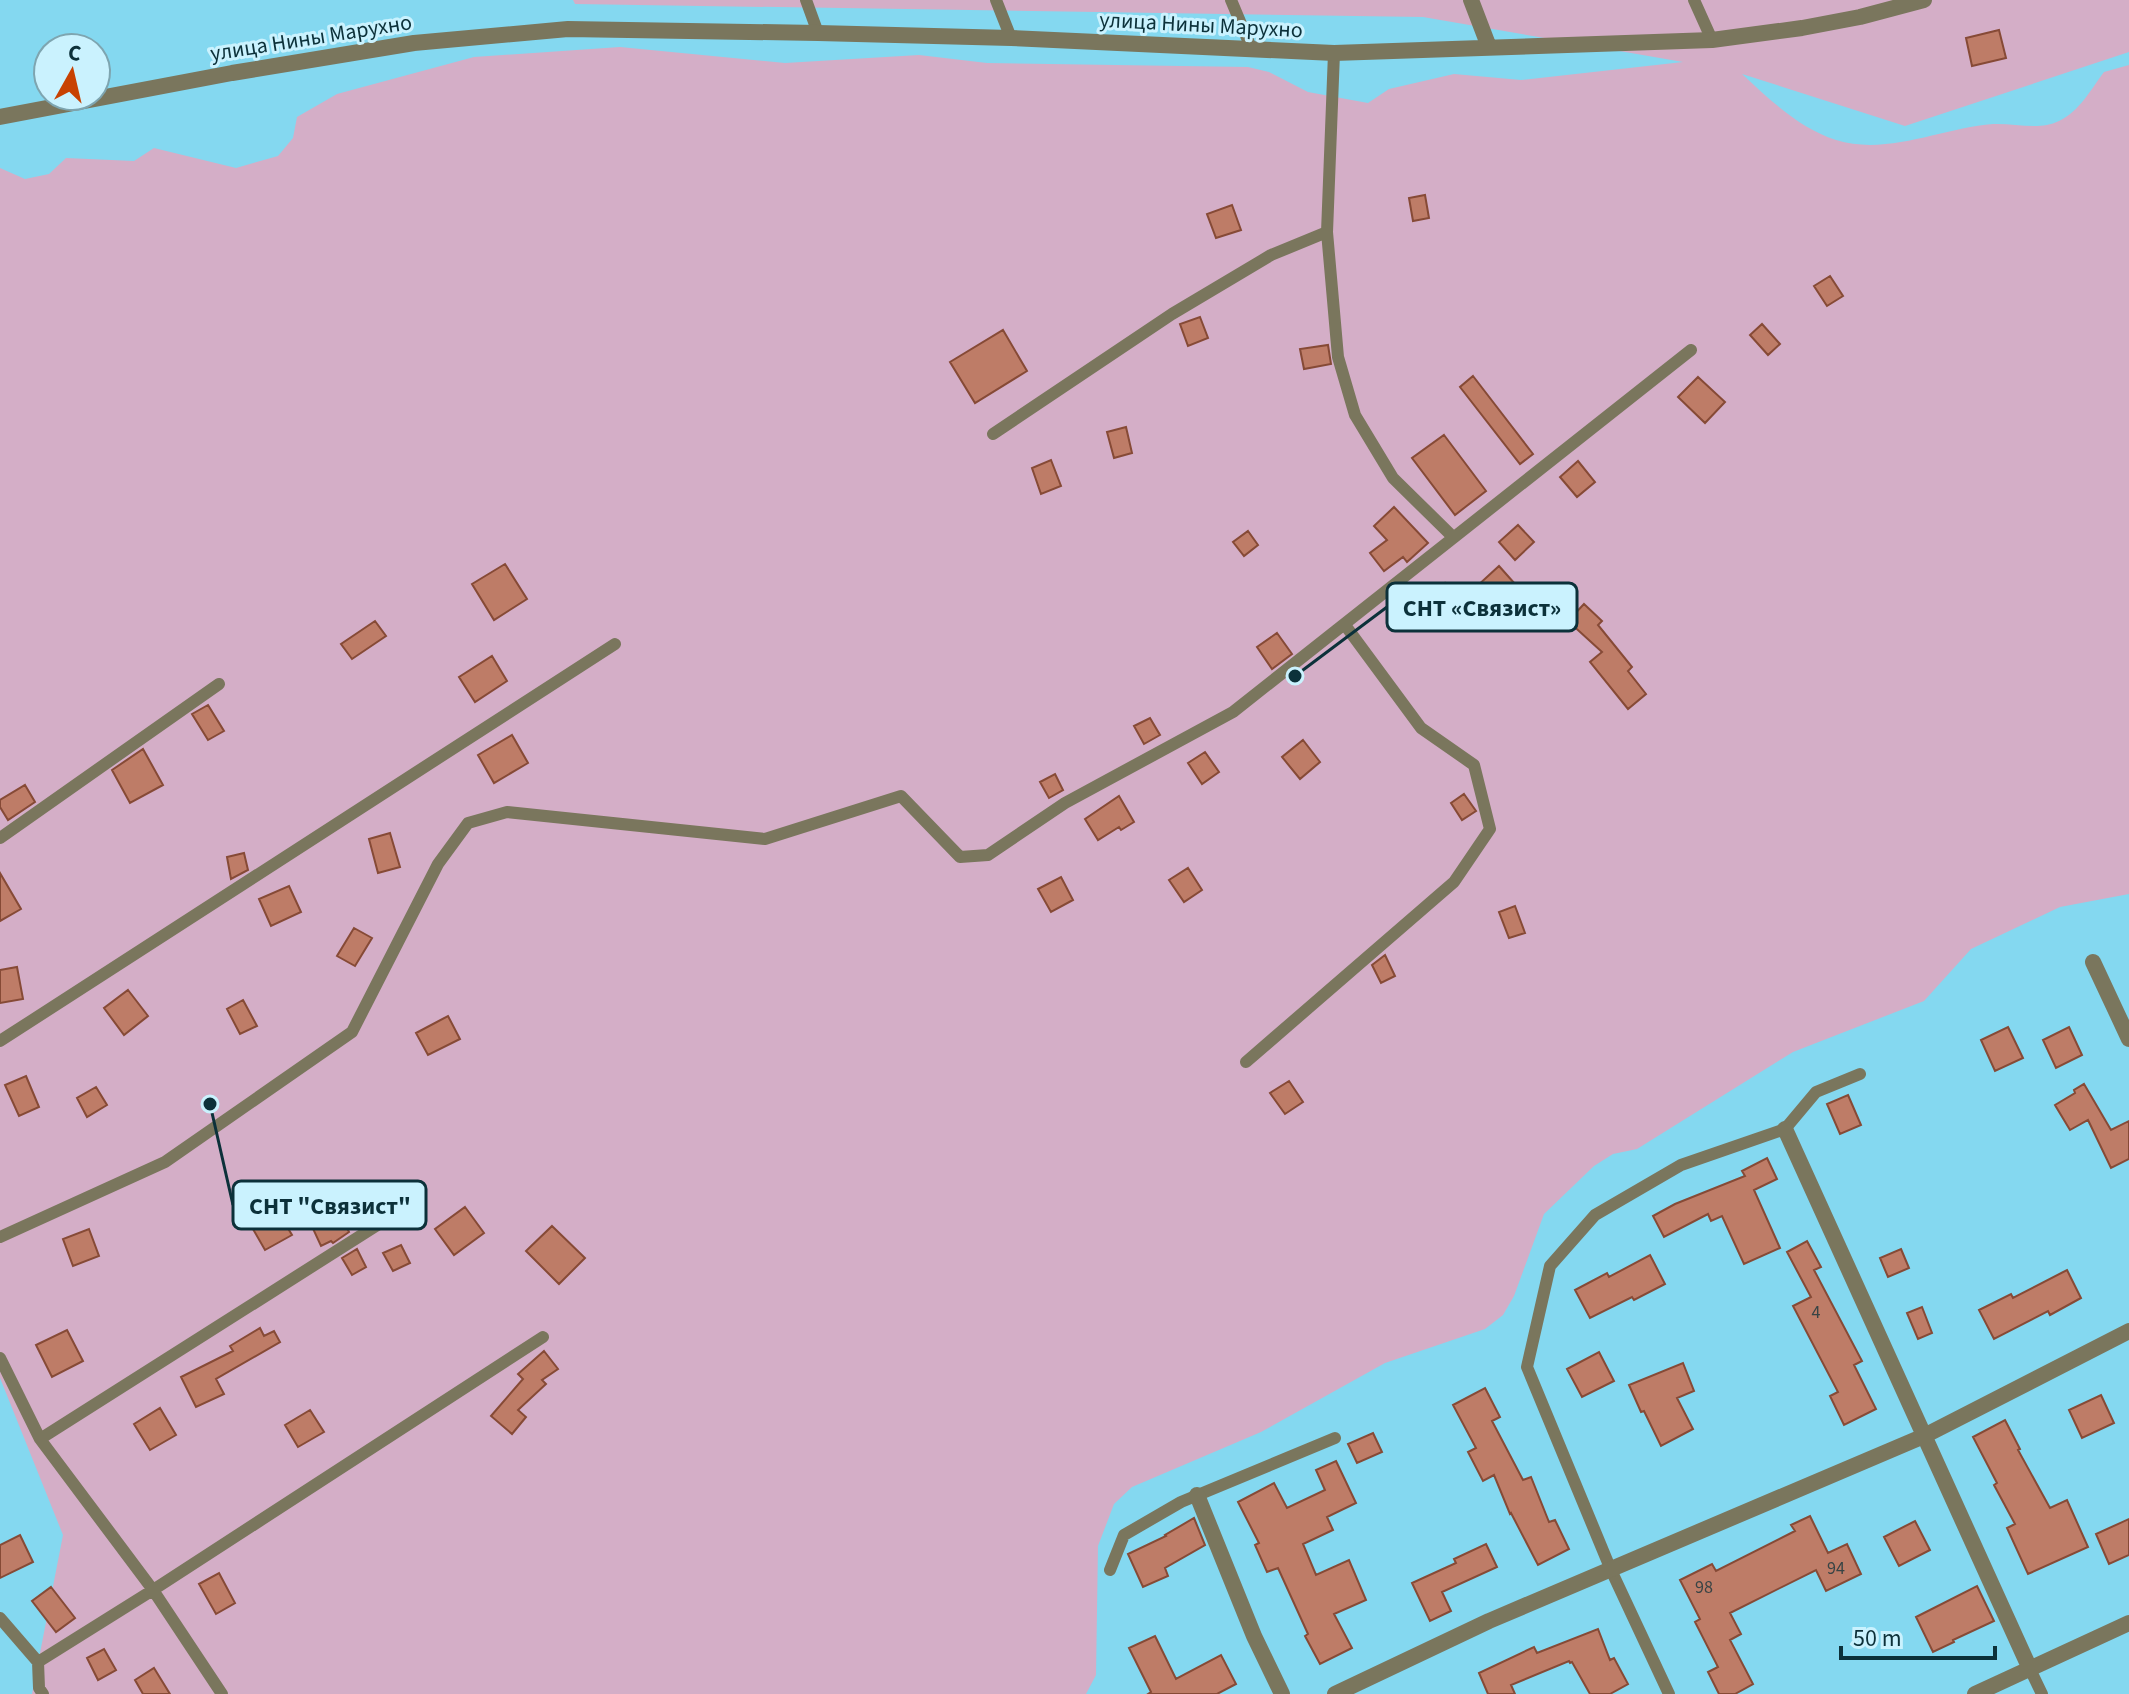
<svg xmlns="http://www.w3.org/2000/svg" width="2129" height="1694" viewBox="0 0 2129 1694" font-family="'Source Sans 3',sans-serif">
  <style>
    .green { fill: #d4aec7 }
    .building { fill: #be7c67; stroke: #864a36; stroke-width: 2 }
    .lines { fill: none; stroke-linecap: round; stroke-linejoin: round }
    .service { stroke: #7a765d; stroke-width: 12 }
    .minor { stroke: #7a765d; stroke-width: 16 }
    .labels { text-anchor: middle; dominant-baseline: central; stroke-width: 6; stroke-linejoin: round; paint-order: stroke }
    .number-label { font-size: 18px; fill: #384445 }
    .street-label { font-size: 22px; fill: #0c313a; stroke: #caf2fe }
    .leader { fill: none; stroke: #0c313a; stroke-width: 3 }
    .callout-dot { fill: #0c313a; stroke: #caf2fe; stroke-width: 3 }
    .callout { fill: #caf2fe; stroke: #0c313a; stroke-width: 3 }
    .callout-label { font-size: 24px; text-anchor: middle; font-weight: bold; fill: #0c313a }
  </style>
  <rect width="100%" height="100%" fill="#84d8f0"/>
  <path class="green" d="M573,0H2129V52L1905,126L1742,74C1770,100 1799,128 1836,140C1887,156 1942,128 1993,124C2015,123 2039,131 2059,121C2080,111 2091,89 2104,72L2129,65V894L2060,907L1971,949L1924,1001L1793,1052L1637,1149L1613,1154L1594,1166L1544,1214L1514,1296L1503,1315L1485,1329L1385,1363L1261,1432L1132,1487L1114,1504L1098,1546L1096,1675L1086,1694H32L63,1535L0,1378V168L25,179L49,174L66,158L134,161L154,148L236,168L278,156L293,138L297,117L337,94L474,57L620,47L785,63L919,55L987,63L1248,67L1269,72L1308,92L1368,103L1389,89L1454,74L1521,80L1683,62L1423,17L575,4Z"/>
  <path class="building" d="M1999,30L2006,58L1972,66L1966,38Z
    M1425,195L1429,218L1413,221L1409,198Z
    M1232,205L1241,230L1216,238L1207,214Z
    M1830,276L1843,296L1827,306L1814,286Z
    M1200,317L1208,338L1188,346L1180,324Z
    M1762,324L1780,344L1768,355L1750,335Z
    M1003,330L1027,371L975,403L950,362Z
    M1328,345L1331,364L1304,369L1300,349Z
    M1473,376L1533,454L1520,464L1460,387Z
    M1698,377L1725,402L1705,423L1678,397Z
    M1126,427L1132,453L1114,458L1107,432Z
    M1444,435L1486,491L1455,515L1412,458Z
    M1051,460L1061,486L1041,494L1032,468Z
    M1578,461L1595,482L1577,497L1560,477Z
    M1394,507L1428,543L1407,562L1403,557L1384,571L1370,553L1387,540L1374,526Z
    M1518,525L1534,542L1515,560L1499,542Z
    M1248,531L1258,545L1244,556L1233,542Z
    M505,564L527,599L494,620L472,584Z
    M1499,566L1523,593L1500,614L1476,587Z
    M1445,583L1462,603L1442,620L1425,600Z
    M1584,604L1602,621L1598,625L1632,667L1628,671L1646,694L1628,709L1590,662L1602,652L1568,621Z
    M375,621L386,636L352,659L341,644Z
    M1277,633L1292,654L1272,669L1257,647Z
    M492,656L507,681L475,702L459,677Z
    M208,705L224,731L208,740L192,714Z
    M1150,718L1160,735L1144,744L1134,726Z
    M512,735L528,763L494,783L478,755Z
    M1303,740L1320,762L1300,779L1282,757Z
    M143,749L163,785L130,803L112,770Z
    M1205,752L1219,772L1202,784L1188,763Z
    M1055,774L1063,790L1049,798L1040,782Z
    M25,785L35,802L8,820L0,807V800Z
    M1464,794L1476,811L1462,820L1451,803Z
    M1119,796L1134,822L1121,830L1119,827L1098,840L1085,819Z
    M390,833L400,867L378,873L369,839Z
    M244,853L248,870L231,879L227,857Z
    M1188,868L1202,890L1184,902L1169,880Z
    M0,873L21,909L0,921Z
    M1061,877L1073,900L1051,912L1038,889Z
    M289,886L301,912L271,926L259,899Z
    M1515,906L1525,933L1509,938L1499,912Z
    M354,928L372,938L355,966L337,956Z
    M1385,955L1395,976L1381,983L1372,965Z
    M17,967L23,999L0,1003V970Z
    M128,990L148,1016L124,1035L104,1008Z
    M243,1000L257,1026L240,1034L227,1009Z
    M448,1016L460,1039L428,1055L416,1033Z
    M2008,1027L2023,1058L1995,1071L1981,1040Z
    M2069,1027L2082,1055L2056,1068L2043,1040Z
    M26,1076L39,1107L19,1116L5,1085Z
    M1289,1081L1303,1102L1285,1114L1270,1093Z
    M2084,1084L2111,1130L2129,1121V1159L2111,1168L2088,1120L2070,1130L2055,1105L2075,1093L2074,1090Z
    M96,1087L107,1105L87,1117L77,1098Z
    M1848,1095L1861,1125L1840,1134L1827,1104Z
    M1767,1158L1777,1179L1754,1190L1780,1248L1744,1264L1722,1216L1711,1221L1708,1214L1664,1237L1653,1216L1675,1204L1745,1176L1742,1171Z
    M336,1206L349,1232L333,1243L331,1241L321,1246L309,1220Z
    M275,1207L292,1235L265,1250L249,1222Z
    M465,1207L484,1233L454,1255L435,1229Z
    M552,1226L585,1258L559,1284L526,1251Z
    M89,1229L99,1256L73,1266L63,1239Z
    M1807,1241L1821,1267L1814,1270L1862,1361L1854,1365L1876,1409L1844,1425L1830,1396L1838,1392L1793,1306L1811,1297L1787,1252Z
    M401,1245L410,1263L393,1271L383,1253Z
    M357,1249L366,1267L352,1275L342,1258Z
    M1901,1249L1909,1268L1888,1277L1880,1258Z
    M1650,1255L1665,1284L1634,1300L1632,1297L1590,1318L1575,1290L1607,1273L1609,1277Z
    M2067,1270L2081,1298L2050,1315L2048,1311L1994,1339L1979,1310L2011,1294L2013,1298Z
    M1922,1307L1932,1333L1918,1339L1907,1313Z
    M260,1328L264,1336L274,1331L280,1342L216,1379L224,1394L196,1407L181,1377L233,1351L230,1346Z
    M67,1330L83,1361L52,1377L36,1345Z
    M544,1351L558,1369L542,1380L546,1384L518,1410L526,1417L512,1434L491,1416L523,1379L518,1374Z
    M1599,1352L1614,1381L1582,1397L1567,1369Z
    M1683,1363L1694,1391L1677,1398L1693,1429L1661,1446L1644,1411L1641,1412L1629,1385Z
    M1485,1388L1500,1417L1492,1421L1523,1480L1531,1477L1549,1522L1555,1520L1569,1549L1538,1565L1511,1513L1510,1514L1494,1475L1483,1481L1468,1452L1476,1448L1453,1405Z
    M2101,1395L2114,1423L2082,1438L2069,1410Z
    M160,1408L176,1435L150,1450L134,1424Z
    M310,1410L324,1432L298,1447L285,1425Z
    M2005,1420L2020,1449L2018,1450L2050,1508L2067,1500L2088,1547L2028,1574L2007,1528L2015,1524L1994,1485L1997,1483L1973,1437Z
    M1373,1433L1382,1452L1357,1463L1348,1444Z
    M1336,1461L1356,1503L1327,1517L1333,1530L1303,1544L1316,1575L1349,1560L1366,1600L1334,1614L1352,1648L1320,1664L1305,1636L1308,1634L1278,1568L1267,1572L1255,1545L1259,1543L1238,1502L1274,1483L1287,1508L1325,1490L1316,1470Z
    M1810,1516L1828,1553L1847,1544L1861,1574L1826,1591L1816,1570L1730,1613L1741,1634L1730,1640L1753,1684L1735,1694H1719L1708,1672L1718,1667L1695,1622L1700,1619L1680,1580L1712,1564L1716,1571L1795,1531L1791,1525Z
    M1194,1518L1205,1545L1165,1568L1168,1576L1143,1587L1128,1554L1166,1536L1165,1535Z
    M2129,1519V1555L2109,1564L2096,1534Z
    M1915,1521L1930,1550L1899,1566L1884,1537Z
    M20,1535L33,1562L0,1578V1545Z
    M1486,1544L1497,1567L1442,1592L1451,1611L1430,1621L1412,1583L1456,1563L1454,1559Z
    M219,1573L235,1603L216,1614L199,1584Z
    M1977,1586L1994,1621L1953,1640L1954,1642L1933,1652L1916,1617Z
    M51,1587L75,1618L56,1632L32,1601Z
    M1598,1629L1610,1660L1614,1658L1628,1684L1610,1694H1590L1572,1662L1570,1663L1569,1661L1511,1685L1515,1694H1488L1479,1673L1534,1647L1537,1653Z
    M1155,1636L1176,1679L1221,1655L1236,1684L1217,1694H1148L1151,1692L1129,1648Z
    M104,1649L116,1670L98,1680L87,1658Z
    M154,1668L170,1694H143L135,1680Z"/>
  <g class="lines">
    <path class="service" d="M806,0L818,33
      M996,0L1011,38
      M1231,0L1252,50
      M1694,0L1712,40
      M1334,53L1327,232L1338,357L1355,415L1393,478L1453,537
      M993,434L1172,314L1271,255L1327,232
      M0,838L219,684
      M0,1041L615,644
      M1246,1062L1454,882L1490,829L1474,765L1421,728L1345,625
      M0,1237L165,1162L352,1032L438,864L468,823L507,812L765,839L901,796L960,857L988,855L1065,803L1233,712L1691,350
      M0,1358L40,1439L153,1590L222,1694
      M40,1439L420,1198
      M1110,1570L1124,1535L1181,1502L1335,1438
      M0,1618L38,1662L39,1688L43,1694
      M38,1662L153,1590L543,1337
      M2030,1669L2042,1694
      M1669,1694L1611,1570L1527,1367L1550,1266L1595,1215L1681,1165L1785,1129L1816,1092L1860,1074"/>
    <path class="minor" d="M1471,0L1489,47
      M0,117L232,73L414,43L568,29L818,33L1011,38L1334,53L1712,40L1802,28L1860,17L1924,0
      M2093,962L2129,1039
      M1785,1129L2030,1669
      M1197,1495L1254,1636L1282,1694
      M1335,1694L1489,1621L1924,1436L2129,1331
      M1975,1694L2129,1623"/>
  </g>
  <g class="labels">
    <g class="number-label">
      <text x="1816" y="1312">4</text>
      <text x="1836" y="1568">94</text>
      <text x="1704" y="1587">98</text>
    </g>
    <g class="street-label">
      <text transform="translate(1201 25) rotate(3)">улица Нины Марухно</text>
      <text transform="translate(311 38) rotate(-9)">улица Нины Марухно</text>
    </g>
  </g>
  <path class="leader" d="M1295 676L1387 607M210 1104L233 1205"/>
  <g class="callout-dot">
    <circle cx="1295" cy="676" r="8"/>
    <circle cx="210" cy="1104" r="8"/>
  </g>
  <g class="callout">
    <rect x="1387" y="583" width="190" height="48" rx="8"/>
    <rect x="233" y="1181" width="193" height="48" rx="8"/>
  </g>
  <g class="callout-label">
    <text x="1482" y="616">СНТ «Связист»</text>
    <text x="330" y="1214">СНТ "Связист"</text>
  </g>
  <g transform="translate(72 72) rotate(8)"><circle r="38" fill="#caf2fe" stroke="#7ea5b0" stroke-width="2"/>
  <path d="M0-6L14 30L0 20L-14 30Z" fill="#c84202"/>
  <text y="-12" font-size="22" font-weight="bold" text-anchor="middle" fill="#0c313a">С</text>
  </g>
  <path d="M1841 1646v12h154v-12" fill="none" stroke="#0c313a" stroke-width="4"/>
  <text x="1853" y="1646" font-size="24" fill="#0c313a" stroke="#caf2fe" stroke-width="6" paint-order="stroke">50 m</text>
</svg>
